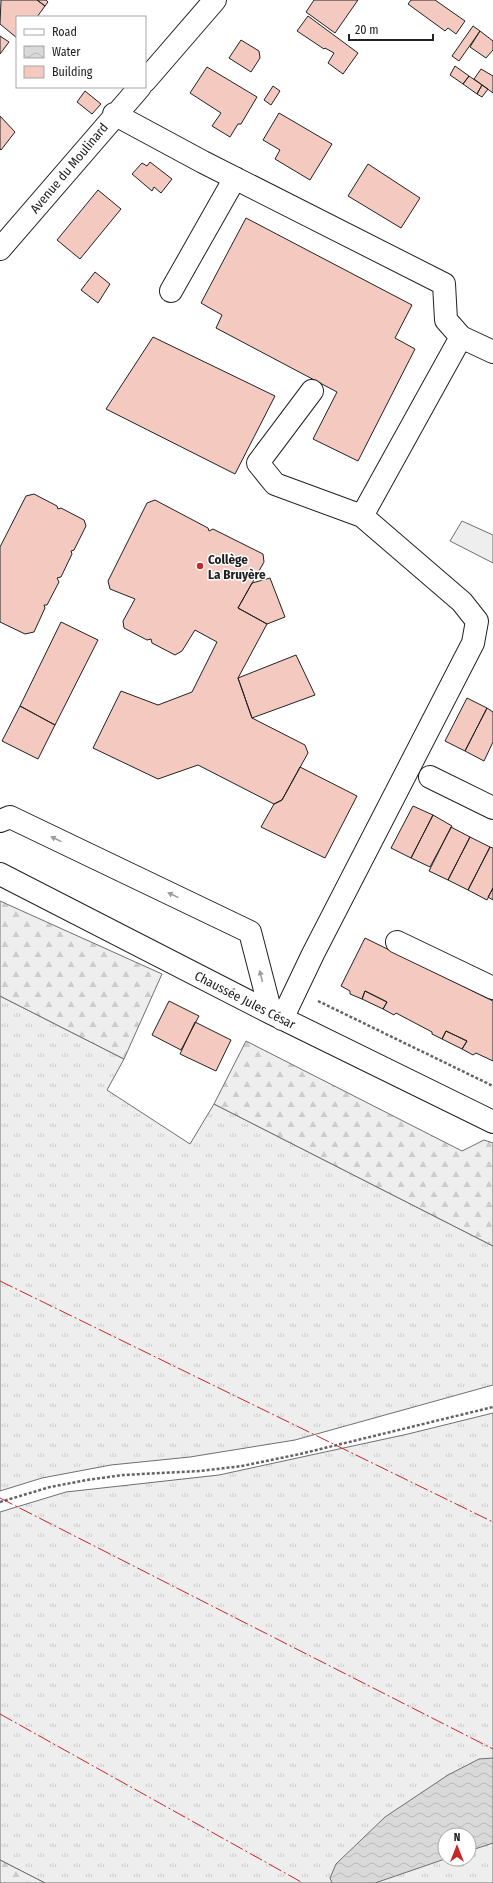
<svg xmlns="http://www.w3.org/2000/svg" width="493" height="1883" viewBox="0 0 493 1883" font-family="'Fira Sans Condensed',sans-serif">
  <style>
    .grass { fill: url(#grass-tufts); stroke: #6f6f6f; fill-rule: evenodd }
    .forest { fill: url(#forest-firs); stroke: #6f6f6f }
    .green { fill: #eee; stroke: #6f6f6f }
    .water { fill: url(#water-waves); stroke: #6f6f6f }
    .building { fill: #f3c9c0; stroke: #222 }
    .lines { fill: none; stroke-linecap: round; stroke-linejoin: round }
    .minor-casing { stroke: #222; stroke-width: 24 }
    .path { stroke: #646464; stroke-width: 2.5; stroke-dasharray: 3 2; stroke-linecap: butt }
    .minor { stroke: #fff; stroke-width: 22 }
    .power { stroke: #c62828; stroke-width: 1; stroke-dasharray: 14 3 2 3; stroke-linecap: butt }
    .oneway { fill: #9c9c9c }
    .poi-dot { fill: #c62828; stroke: #fff; stroke-width: 1.5 }
    .labels { text-anchor: middle; dominant-baseline: central; stroke-width: 3; stroke-linejoin: round; paint-order: stroke }
    .street-label { font-size: 13px; fill: #222; stroke: #fff }
    .poi-label { font-size: 13px; font-weight: bold; fill: #222; stroke: #fff; text-anchor: start }
  </style>
  <defs>
    <pattern id="grass-tufts" width="24" height="20" patternUnits="userSpaceOnUse"><rect width="24" height="20" fill="#eee"/><path d="M3 7l-1-3M5 7V3M7 7l1-3M15 17l-1-3M17 17v-4M19 17l1-3" fill="none" stroke="#ccc"/></pattern>
    <pattern id="forest-firs" width="22" height="20" patternUnits="userSpaceOnUse"><rect width="22" height="20" fill="#eee"/><path d="M5 1l3.5 6h-7zM16 11l3.5 6h-7z" fill="#ccc"/></pattern>
    <pattern id="water-waves" width="16" height="10" patternUnits="userSpaceOnUse"><rect width="16" height="10" fill="#d9d9d9"/><path d="M0 5q4-4 8 0t8 0" fill="none" stroke="#bababa"/></pattern>
  </defs>
  <rect width="100%" height="100%" fill="#fff"/>
  <path class="grass" d="M0,996L124,1059L107,1090L190,1144L214,1104L493,1246V1385L295,1440L190,1457L111,1465L42,1478L0,1491Z
    M493,1413V1883H45L0,1860V1512L66,1492L219,1475L408,1434ZM445,1835H469V1859H445Z"/>
  <path class="forest" d="M0,901L162,974L124,1059L0,996Z
    M246,1041L462,1151L484,1140L493,1143V1246L214,1104Z
    M0,1860L45,1883H0Z"/>
  <path class="green" d="M462,521L493,535V563L450,541Z"/>
  <path class="water" d="M493,1758V1843L469,1851V1835H445V1859L375,1883H332L330,1878L336,1864L385,1817L448,1775L479,1759Z"/>
  <path class="building" d="M1,0H37L45,6L37,17H17V38L0,24Z
    M37,0H46L48,2L45,6Z
    M314,0H358L335,33L306,12Z
    M411,0H435L465,21L456,34L448,28L445,31L408,4Z
    M308,16L358,53L343,74L328,63L334,53L325,48L324,49L297,31Z
    M473,26L480,31L459,61L452,56Z
    M480,31L493,41V50L486,58L470,47Z
    M0,36L9,42L0,54Z
    M241,40L259,51L260,58L251,72L229,58Z
    M455,66L469,76L463,84L450,75Z
    M207,67L257,97L241,124H238L230,137L212,126L221,113L190,93Z
    M481,69L493,76V93L474,79Z
    M469,76L482,85L477,94L463,84Z
    M482,85L488,89L482,97L477,94Z
    M273,86L280,91L271,105L264,100Z
    M85,91L101,104L92,114L77,102Z
    M279,113L332,144L310,180L275,159L280,150L263,140Z
    M0,116L15,132L1,150L0,149Z
    M150,162L172,179L161,193L154,187L152,191L132,174L142,163L147,166Z
    M368,164L420,198L401,228L348,196Z
    M98,190L121,209L80,259L57,240Z
    M246,218L412,305L395,338L415,349L358,461L313,439L337,392L216,328L222,315L201,303Z
    M95,272L110,284L98,303L81,290Z
    M153,337L275,396L235,474L106,409Z
    M34,494L57,506L58,509L61,508L84,520L86,526L74,550L71,551L72,554L61,577L57,578L59,582L47,605H44L45,608L34,632L25,634L0,622V547L26,496Z
    M155,500L208,528L209,531L213,529L263,554L264,562L238,608L267,624L238,678L252,718L305,745L308,753L282,800L274,804L198,765L158,779L93,748L121,691L158,705L192,692L217,642L195,630L182,651L175,655L152,643L151,639L147,640L124,628L123,621L135,599L110,589L108,581L147,503Z
    M270,578L285,617L267,624L238,608L252,583Z
    M61,622L98,640L55,725L20,706Z
    M296,655L315,695L252,718L238,678Z
    M467,698L487,708L465,751L445,741Z
    M20,706L55,725L38,759L2,741Z
    M487,708L493,712V742L484,761L465,751Z
    M300,767L357,796L325,858L261,827L274,804L282,800Z
    M413,806L433,815L411,858L391,848Z
    M433,815L452,826L430,867L411,858Z
    M451,827L470,837L448,880L429,871Z
    M470,837L490,847L468,890L448,880Z
    M490,847L493,848V888L487,900L468,890Z
    M493,888V900L488,897Z
    M365,938L493,1001V1061L476,1053L473,1055L462,1049L467,1041L446,1031L442,1039L432,1034V1032L396,1013L394,1015L383,1009L387,1002L365,991L362,999L350,994V991L341,986Z
    M365,991L387,1002L383,1009L362,999Z
    M169,1001L199,1016L181,1050L152,1035Z
    M195,1022L231,1040L216,1071L180,1054Z
    M446,1031L467,1041L462,1049L442,1039Z"/>
  <g class="lines">
    <defs>
      <path id="minor" d="M145,81L215,0
        M114,114L203,162L444,284L446,320L461,337
        M0,249L140,87
        M171,291L235,178
        M312,391L258,463L275,484L362,516
        M430,777L493,808
        M0,821L10,817L250,932L271,1013
        M0,874L271,1013L493,1122
        M397,942L493,988
        M282,1019L313,954L473,643L477,621L462,602L362,516L461,337L493,352"/>
    </defs>
    <use href="#minor" class="minor-casing"/>
    <path class="path" d="M318,1001L493,1086
      M0,1502L50,1487L87,1480L123,1475L200,1471L242,1466L300,1454L493,1407"/>
    <use href="#minor" class="minor"/>
    <path class="power" d="M0,1281L493,1522
      M0,1498L493,1749
      M0,1714L303,1883"/>
  </g>
  <defs><path id="oneway-solid" d="M-6-.8H1V-3.2L6.5 0L1 3.2V.8H-6Z"/></defs>
  <g class="oneway">
    <use href="#oneway-solid" transform="translate(56 839) rotate(-154)"/>
    <use href="#oneway-solid" transform="translate(173 895) rotate(-154)"/>
    <use href="#oneway-solid" transform="translate(261 976) rotate(-104)"/>
  </g>
  <circle class="poi-dot" cx="200" cy="566" r="4"/>
  <g class="labels">
    <g class="street-label">
      <text transform="translate(69 168) rotate(-50)">Avenue du Moulinard</text>
      <text transform="translate(245 1000) rotate(27)">Chaussée Jules César</text>
    </g>
    <g class="poi-label">
      <text x="208" y="559">Collège<tspan x="208" dy="15">La Bruyère</tspan></text>
    </g>
  </g>
  <rect x="16" y="16" width="130" height="72" fill="#ffffff" stroke="#a7a7a7"/>
  <rect x="24" y="29" width="20" height="6" fill="#ffffff" stroke="#a7a7a7"/>
  <text x="52" y="36" font-size="12" fill="#222222">Road</text>
  <rect x="24" y="46" width="20" height="12" fill="url(#water-waves)" stroke="#a7a7a7"/>
  <text x="52" y="56" font-size="12" fill="#222222">Water</text>
  <rect x="24" y="66" width="20" height="12" fill="#f3c9c0" stroke="#a7a7a7"/>
  <text x="52" y="76" font-size="12" fill="#222222">Building</text>
  <g transform="translate(457 1847)"><circle r="19" fill="#ffffff" stroke="#a7a7a7"/>
  <path d="M0-3L7 15L0 10L-7 15Z" fill="#c62828"/>
  <text y="-6" font-size="11" font-weight="bold" text-anchor="middle" fill="#222222">N</text>
  </g>
  <path d="M349 34v6h84v-6" fill="none" stroke="#222222" stroke-width="2"/>
  <text x="355" y="34" font-size="12" fill="#222222" stroke="#ffffff" stroke-width="3" paint-order="stroke">20 m</text>
</svg>
